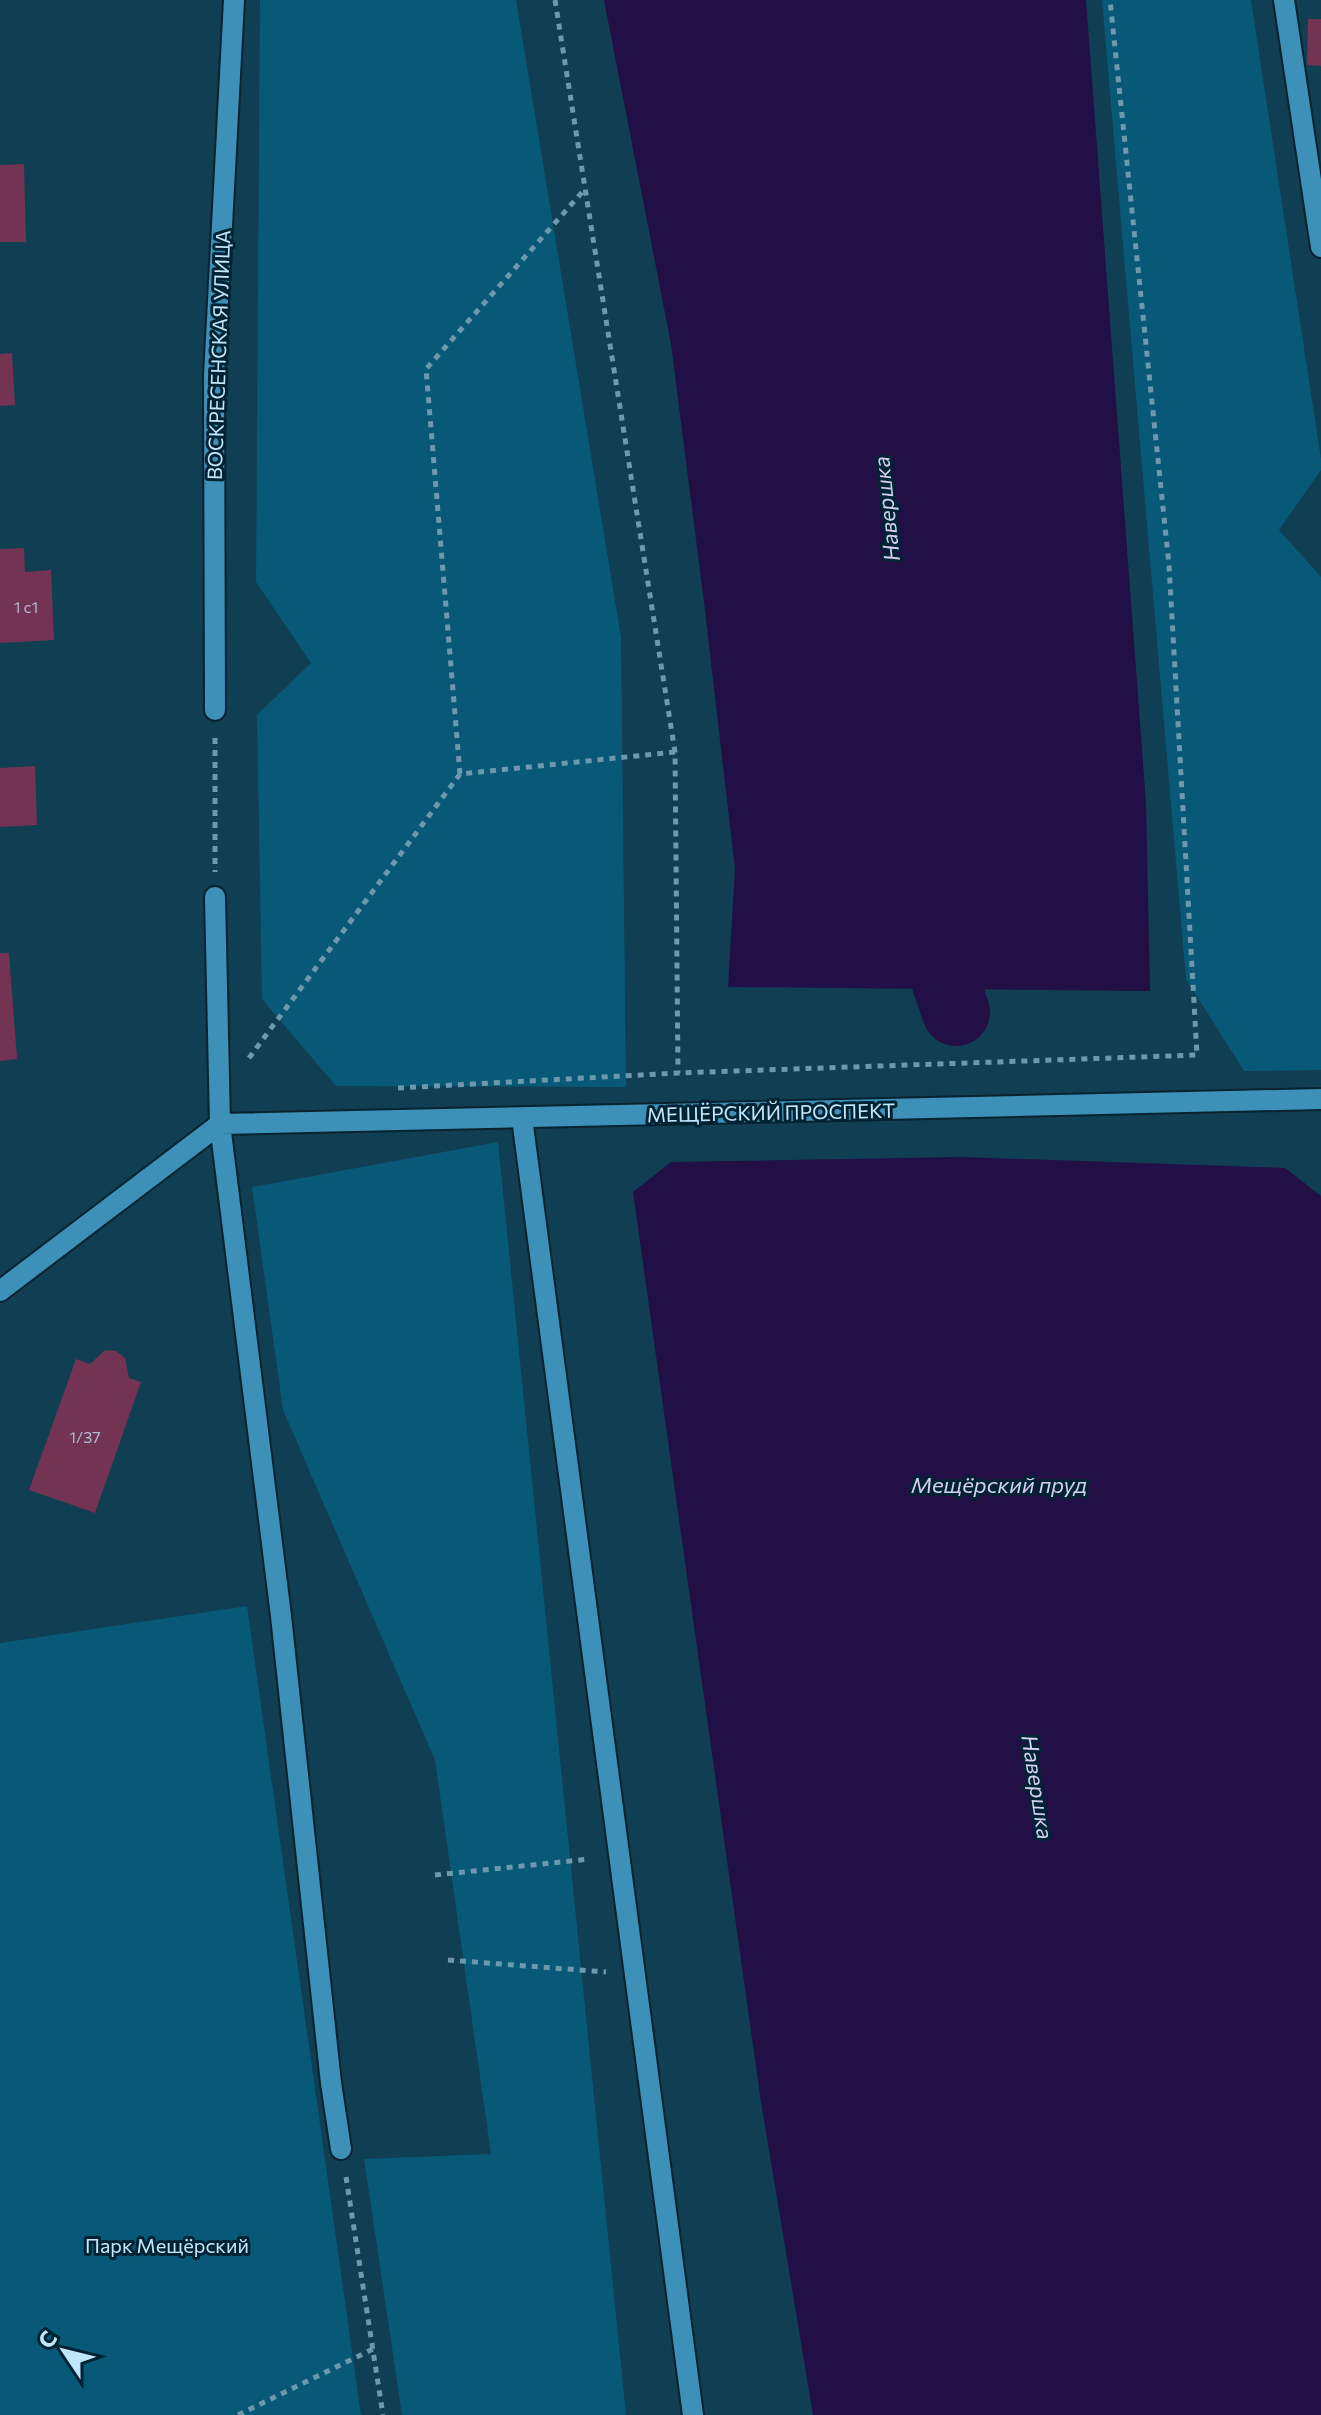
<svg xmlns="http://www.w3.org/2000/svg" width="1321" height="2415" viewBox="0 0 1321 2415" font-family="Commissioner,sans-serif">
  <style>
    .green { fill: #085878 }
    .water { fill: #210f45 }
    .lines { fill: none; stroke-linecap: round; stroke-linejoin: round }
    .river { stroke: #210f45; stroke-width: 68 }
    .building { fill: #723452 }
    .service-casing { stroke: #082330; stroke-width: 24 }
    .minor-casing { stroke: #082330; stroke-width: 24 }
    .path { stroke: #6e98ad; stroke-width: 5; stroke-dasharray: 6 6; stroke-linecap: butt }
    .service { stroke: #3d91b8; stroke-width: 20 }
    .minor { stroke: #3d91b8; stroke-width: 20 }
    .labels { text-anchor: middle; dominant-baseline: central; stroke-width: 6; stroke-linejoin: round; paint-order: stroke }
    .number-label { font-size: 16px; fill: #acbad2 }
    .street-label { font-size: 20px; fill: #c0e6fc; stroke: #002333 }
    .park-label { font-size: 20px; fill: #c2e8fd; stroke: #002333 }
    .water-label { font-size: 22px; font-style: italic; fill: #d4cff3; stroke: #002333 }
  </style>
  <rect width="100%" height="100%" fill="#103e52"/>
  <path class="green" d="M260,0H516L621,637L626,1087L336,1086L262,999L257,715L311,663L256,582Z
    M1102,0H1251L1321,459V470L1279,530L1321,577V1070L1244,1071L1186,979Z
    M498,1142L626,2415H402L364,2159L491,2154L435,1760L283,1410L252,1187Z
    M247,1606L361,2415H0V1643Z"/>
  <path class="water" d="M604,0H1086L1146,803L1150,991L728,987L735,869L704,602L671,344Z
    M961,1157L1285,1168L1321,1196V2415H813L761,2102L633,1192L671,1162Z"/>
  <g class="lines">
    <path class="river" d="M928,897L933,945L956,1012"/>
  </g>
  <path class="building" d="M1308,19H1321V66L1307,65Z
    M24,164L26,242H0V165Z
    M12,353L15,405L0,406V354Z
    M24,548L25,572L51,570L54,640L0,643V549Z
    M35,766L37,825L0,827V768Z
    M0,953H9L17,1059L0,1061Z
    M105,1350L116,1351L125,1358L129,1378L141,1382L95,1513L29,1490L76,1359L90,1364Z"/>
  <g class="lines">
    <defs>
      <path id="service" d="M522,1118L693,2415
        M0,1291L220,1124"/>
      <path id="minor" d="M1284,0L1321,247
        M215,710L214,376L234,0
        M215,897L220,1124L281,1616L331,2083L341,2149
        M220,1124L1321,1099"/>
    </defs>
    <use href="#service" class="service-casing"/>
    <use href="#minor" class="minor-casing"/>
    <path class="path" d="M555,0L675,752L678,1073
      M215,738V872
      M460,774L426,369L585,189
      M249,1058L460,774L675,752
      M398,1088L678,1073L1197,1055L1169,565L1110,0
      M435,1875L590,1859
      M448,1960L606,1972
      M346,2177L383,2415
      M238,2415L373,2349"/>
    <use href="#service" class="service"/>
    <use href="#minor" class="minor"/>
  </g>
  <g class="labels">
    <g class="number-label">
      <text x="26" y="606">1 с1</text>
      <text x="85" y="1436">1/37</text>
    </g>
    <g class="street-label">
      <text transform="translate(218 355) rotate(-88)">ВОСКРЕСЕНСКАЯ УЛИЦА</text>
      <text transform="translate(771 1112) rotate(-1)">МЕЩЁРСКИЙ ПРОСПЕКТ</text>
    </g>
    <g class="park-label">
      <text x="167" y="2245">Парк Мещёрский</text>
    </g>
    <g class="water-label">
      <text transform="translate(886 509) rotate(-96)">Навершка</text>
      <text x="999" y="1484">Мещёрский пруд</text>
      <text transform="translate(1038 1787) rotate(81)">Навершка</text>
    </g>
  </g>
  <g transform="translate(64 2351) rotate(305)" stroke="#002333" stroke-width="6" paint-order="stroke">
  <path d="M0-6L14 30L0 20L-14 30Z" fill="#c0e6fc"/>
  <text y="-12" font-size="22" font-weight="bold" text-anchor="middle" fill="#c0e6fc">С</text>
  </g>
</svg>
